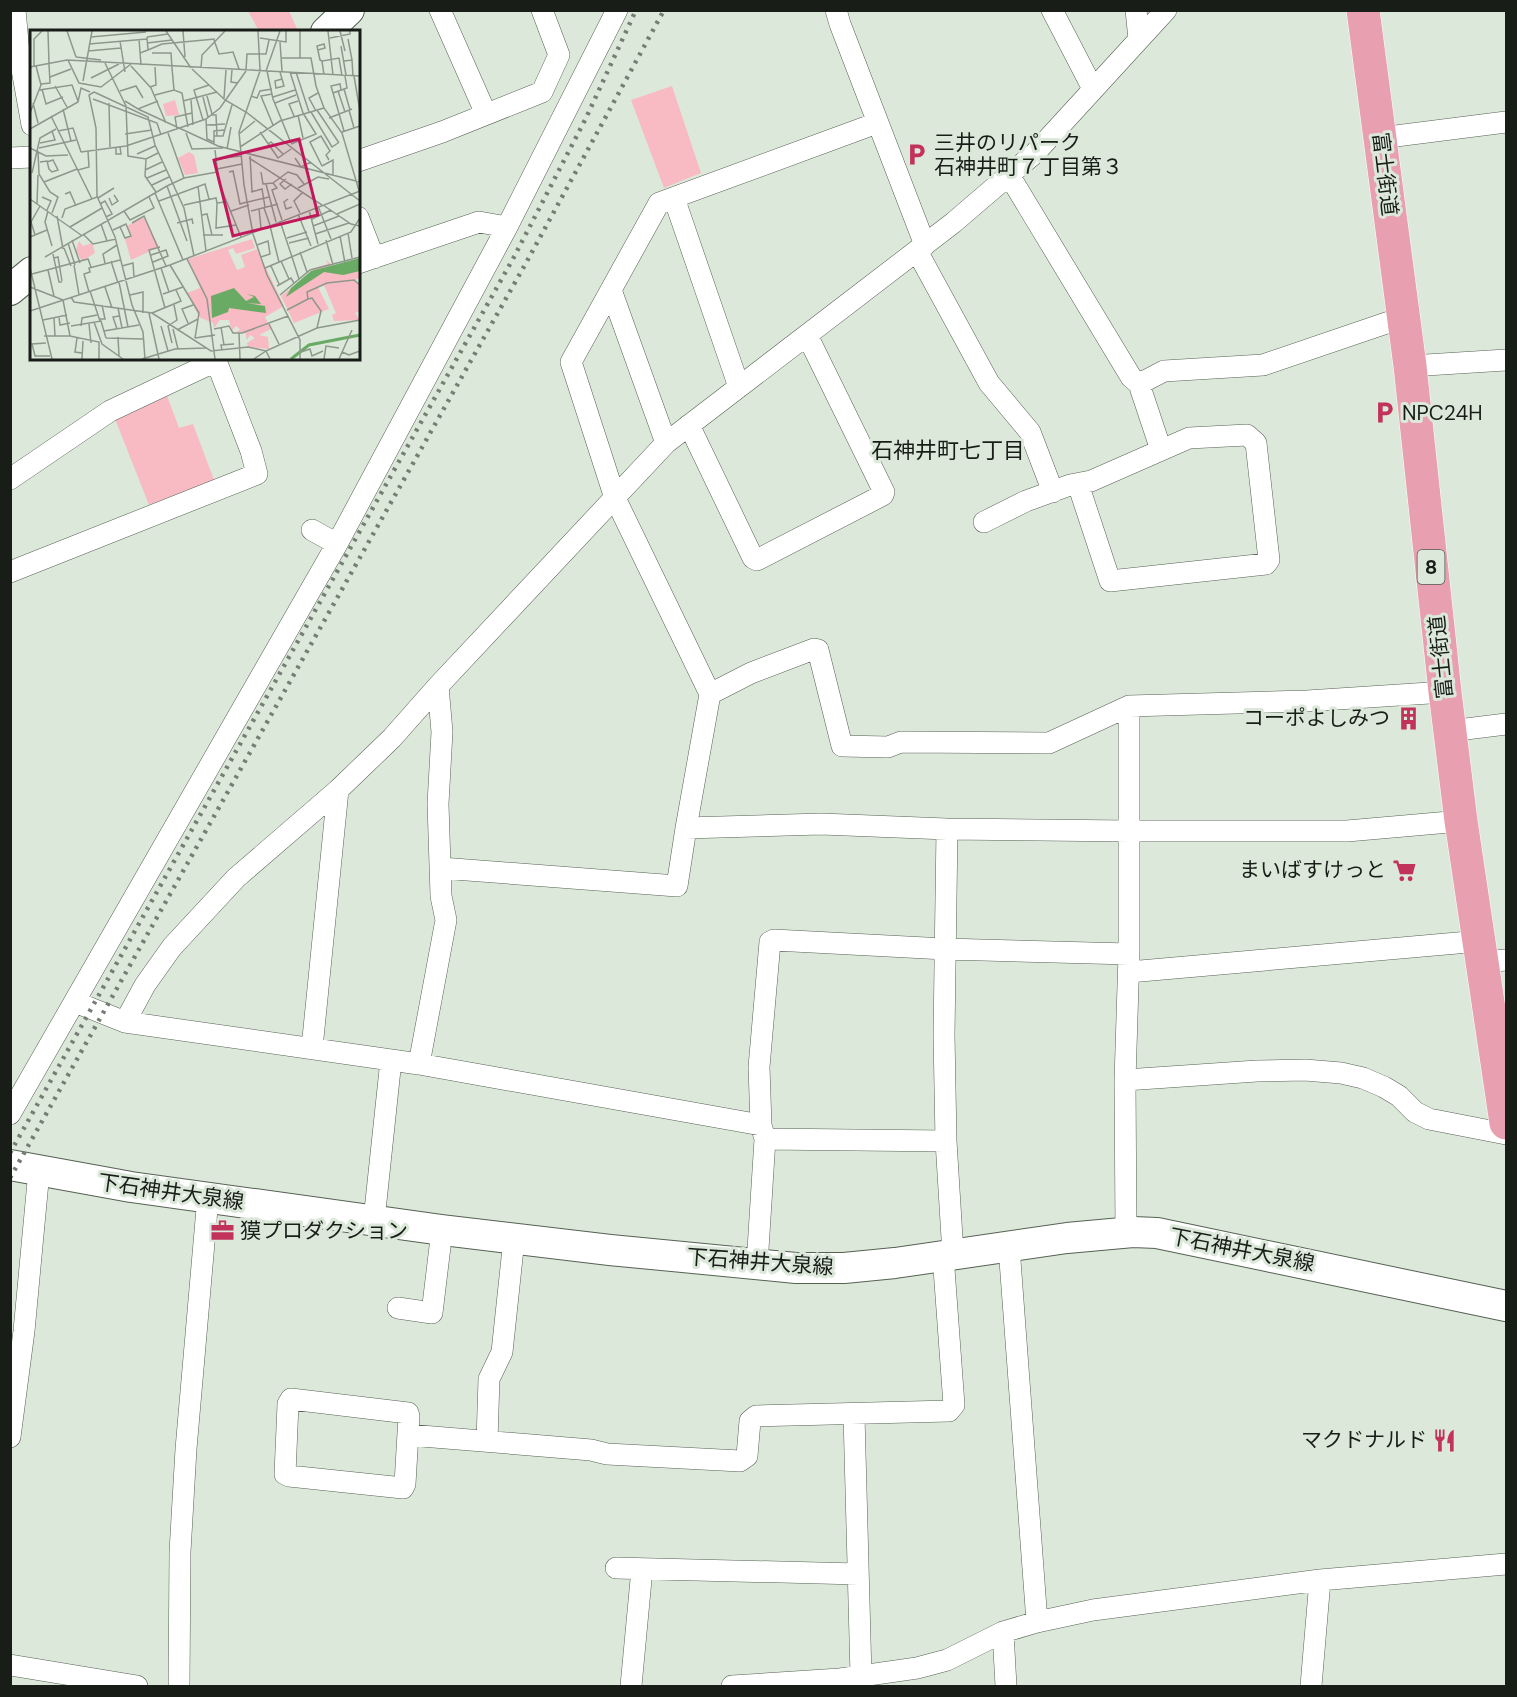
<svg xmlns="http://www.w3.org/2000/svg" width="1517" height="1697" viewBox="0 0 1517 1697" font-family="'DM Sans','Noto Sans JP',sans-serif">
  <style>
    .green { fill: #f8bac3 }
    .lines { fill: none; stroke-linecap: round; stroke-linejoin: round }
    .street-casing { stroke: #566154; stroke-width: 22 }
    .secondary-casing { stroke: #566154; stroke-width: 32 }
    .primary-casing { stroke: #fff; stroke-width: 34 }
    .street { stroke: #fff; stroke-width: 21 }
    .secondary { stroke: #fff; stroke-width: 30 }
    .primary { stroke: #e8a0b0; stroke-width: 33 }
    .rail { stroke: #757e74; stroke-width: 4.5; stroke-dasharray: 3 6; stroke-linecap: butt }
    .labels { text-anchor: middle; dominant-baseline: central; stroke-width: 6; stroke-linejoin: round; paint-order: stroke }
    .shield { fill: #dce9da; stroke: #535a52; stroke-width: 1.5 }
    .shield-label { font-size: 20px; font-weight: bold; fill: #181d18 }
    .poi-label { font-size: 21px; fill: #181d18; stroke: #dce9da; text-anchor: start }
    .street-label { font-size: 21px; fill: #181d18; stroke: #dce9da }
    .neighbourhood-label { font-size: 22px; fill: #181d18; stroke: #dce9da }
    .inset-river { fill: none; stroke: #69ab64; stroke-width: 3 }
    .inset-road { fill: none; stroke: #8e978c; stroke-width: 1.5 }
    .view { fill: #c2185b; fill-opacity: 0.15; stroke: #c2185b; stroke-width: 3 }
    .inset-edge { fill: none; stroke: #181d18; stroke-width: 3 }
  </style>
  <rect width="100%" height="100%" fill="#dce9da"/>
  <path class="green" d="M248,11H289L298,31H259Z
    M672,86L701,173L664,188L631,100Z
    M166,393L179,428L193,424L214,480L149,505L115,419Z"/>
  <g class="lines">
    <defs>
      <path id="street" d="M15,10L19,53L32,125
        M440,10L486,114
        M836,10L840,24L925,245
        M1052,10L1093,89
        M1136,10L1139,39
        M1380,138L1506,122
        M10,158L32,157
        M358,161L442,132L542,92L559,55L542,10
        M1009,175L1131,377L1139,384L1164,371L1263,365L1404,317
        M674,198L739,387
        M358,217L374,258
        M917,251L989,383L1030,432L1053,492
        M358,263L479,222L507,227
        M611,290L666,443
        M1410,366L1506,360
        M1139,384L1161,450
        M689,425L753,558L757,560L883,495L884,492L807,335
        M10,479L110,411L216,361
        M984,522L1026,501L1070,485L1091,481L1189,438L1247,435L1256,443L1269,560L1266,564L1110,581L1078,484
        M312,530L337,544
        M10,572L257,474L251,451L215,358
        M710,694L615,498L571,362L659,203L877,123
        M1450,731L1506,724
        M686,828L821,824L947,829L1129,831H1347L1461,821
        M947,829L944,1035L946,1141L953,1254
        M441,868L677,886L686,828L710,694L751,673L814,649L818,650L842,746L888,747L901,742L1049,743L1129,706L1307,701L1445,692
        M1483,962L1506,960
        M1129,972L1480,941
        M75,1002L125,1022L419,1064L761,1125
        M125,1022L145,985L172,947L236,878L338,790L392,738L438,686L666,443L953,223L1009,175L1035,153L1166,10
        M312,1048L338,790
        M419,1064L446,920L441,896L438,804L442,732L438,686
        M1125,1080L1257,1071L1305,1070L1341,1073L1363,1078L1384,1087L1399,1096L1415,1112L1429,1119L1506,1134
        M10,1114L337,544L507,227L617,10
        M765,1139L946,1141
        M374,1220L391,1060
        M1126,1233L1125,1080L1129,954V706
        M1009,1247L1037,1622
        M757,1265L765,1139L761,1125L759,1067L770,942L774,940L945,949L1129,954
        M398,1308L432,1313L442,1230
        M291,1399L408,1413L409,1416L405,1484L403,1488L289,1476L285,1474L288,1404Z
        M854,1415L861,1676
        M409,1435L591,1450L607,1454L740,1461L747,1456L750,1421L756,1416L949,1411L954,1405L943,1255
        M10,1437L24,1331L39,1171
        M487,1441L489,1379L502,1352L514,1239
        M616,1568L858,1574
        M1003,1632L1006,1686
        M10,1665L137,1686
        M179,1686L180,1552L186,1449L208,1197
        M631,1686L642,1569
        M732,1686L840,1679L917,1668L947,1660L1003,1632L1037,1622L1093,1610L1320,1580L1506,1564
        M1311,1686L1320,1580"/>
      <path id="secondary" d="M326,32L349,10
        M10,290L32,272
        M10,1165L131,1187L442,1230L610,1250L796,1268H844L895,1263L1067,1238L1133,1232L1157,1233L1506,1306"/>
      <path id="primary" d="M1363,10L1410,366L1445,692L1461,821L1506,1123"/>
    </defs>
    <use href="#street" class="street-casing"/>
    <use href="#secondary" class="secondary-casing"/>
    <use href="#primary" class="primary-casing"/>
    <use href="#street" class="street"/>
    <use href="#secondary" class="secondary"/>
    <use href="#primary" class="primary"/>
    <path class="rail" d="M10,1153L514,257L586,118L636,10
      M10,1178L526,263L664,10"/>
  </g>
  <defs>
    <symbol id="parking-bare" viewBox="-9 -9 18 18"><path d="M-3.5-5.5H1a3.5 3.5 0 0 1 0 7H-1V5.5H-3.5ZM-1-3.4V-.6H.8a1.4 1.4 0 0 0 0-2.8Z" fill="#c2335b" stroke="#dce9da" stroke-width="2.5" paint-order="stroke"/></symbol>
    <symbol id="building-bare" viewBox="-9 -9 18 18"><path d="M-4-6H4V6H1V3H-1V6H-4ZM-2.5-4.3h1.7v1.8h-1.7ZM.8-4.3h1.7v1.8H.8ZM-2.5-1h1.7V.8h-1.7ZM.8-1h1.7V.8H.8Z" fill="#c2335b" stroke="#dce9da" stroke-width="2.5" paint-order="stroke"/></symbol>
    <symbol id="supermarket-bare" viewBox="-9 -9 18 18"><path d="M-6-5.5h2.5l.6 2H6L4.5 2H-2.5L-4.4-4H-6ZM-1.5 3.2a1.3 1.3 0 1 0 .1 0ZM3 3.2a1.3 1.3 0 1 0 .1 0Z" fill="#c2335b" stroke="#dce9da" stroke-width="2.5" paint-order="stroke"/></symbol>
    <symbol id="office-bare" viewBox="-9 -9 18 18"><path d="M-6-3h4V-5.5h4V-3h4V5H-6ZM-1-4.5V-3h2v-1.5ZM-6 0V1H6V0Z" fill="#c2335b" stroke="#dce9da" stroke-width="2.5" paint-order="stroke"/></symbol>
    <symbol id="restaurant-bare" viewBox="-9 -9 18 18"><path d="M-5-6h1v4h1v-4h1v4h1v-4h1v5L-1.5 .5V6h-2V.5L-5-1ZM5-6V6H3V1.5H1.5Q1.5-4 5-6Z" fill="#c2335b" stroke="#dce9da" stroke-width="2.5" paint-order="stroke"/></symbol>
  </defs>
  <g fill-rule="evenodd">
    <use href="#parking-bare" x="900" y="138" width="33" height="33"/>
    <use href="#parking-bare" x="1368" y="396" width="33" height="33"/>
    <use href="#building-bare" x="1392" y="702" width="33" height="33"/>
    <use href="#supermarket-bare" x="1388" y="854" width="33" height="33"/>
    <use href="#office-bare" x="206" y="1214" width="33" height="33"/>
    <use href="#restaurant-bare" x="1428" y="1424" width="33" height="33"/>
  </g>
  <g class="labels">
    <rect class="shield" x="1417.5" y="550" width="27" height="34" rx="4.5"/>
    <g class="shield-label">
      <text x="1431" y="567">8</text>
    </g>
    <g class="poi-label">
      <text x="934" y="143">三井のリパーク<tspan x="934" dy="24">石神井町７丁目第３</tspan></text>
      <text x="1402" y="413">NPC24H</text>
      <text x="1390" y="718" text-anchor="end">コーポよしみつ</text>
      <text x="1386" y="870" text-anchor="end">まいばすけっと</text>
      <text x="240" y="1231">獏プロダクション</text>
      <text x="1427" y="1440" text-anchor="end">マクドナルド</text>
    </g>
    <g class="street-label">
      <text transform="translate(1385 174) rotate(83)">富士街道</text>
      <text transform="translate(1441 657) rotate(-96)">富士街道</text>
      <text transform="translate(171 1192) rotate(8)">下石神井大泉線</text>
      <text transform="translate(1242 1250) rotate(11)">下石神井大泉線</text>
      <text transform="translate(760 1262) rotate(4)">下石神井大泉線</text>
    </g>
    <g class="neighbourhood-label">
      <text x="948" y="450">石神井町七丁目</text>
    </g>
  </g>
  <g transform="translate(30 30)">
    <rect width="330" height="330" fill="#dce9da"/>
    <path d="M145,70L149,85L136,86L133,74ZM159,122L164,125L168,143L155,145L148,128ZM114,187L129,217L101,230L95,209L102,206L97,196ZM222,209L225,218L206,224L203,218L198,220L207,240L215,237L211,225L227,219L254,276L235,287L241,299L229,305L238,307L239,319L218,317L217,313L225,308L220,305L217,310L215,302H207L210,299L206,296L202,301L199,290H190L184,298L183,293L169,287L157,263L170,258L158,229ZM49,211L53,216L62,213L65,223L52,231L46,221ZM330,228V248L325,250L330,255V281L325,283L330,290L304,291L302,285L306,283L294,255L288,257L299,279L264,293L251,266L287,237L298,234L296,230L301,234L297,236L306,235Z" fill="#f8bac3"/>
    <path d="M330,228V241L313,245L294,242L256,267L261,258L281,241ZM204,258L216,271L224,267L217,264L225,266L231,274L216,273L235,276L236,283L199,278L198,282L182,288L181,266Z" fill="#69ab64"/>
    <path class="inset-river" d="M261,329L279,315L330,305"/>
    <path class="inset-road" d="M18,1L19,34M37,1L46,27M136,1L161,38M153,1L155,27M228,1L230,40M270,1V28M298,1L303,45M310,1L315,21M61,7L116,2M117,7L138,4M230,8L256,12V1M300,8L320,4V1M109,9L111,35M318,9L322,30M184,10L189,24L203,22L209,39M90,11L95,42M250,12L252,41M117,13L142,10M59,14L117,9M311,16L316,45M118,20L132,14L185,9M288,20L295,18L294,14L287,16L290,30L292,31M58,21L91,18M110,23L118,20L117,7M122,23H141L142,38M46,27L71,30M252,28H281L286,56L294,78L312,103L330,164M38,30L49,53L71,57L101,34M314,31L322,30L323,46M75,33L96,76L98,126L116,129L128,123M4,36V9L12,1M101,36L121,58L136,93M0,37L37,30L330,46M142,38L144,60M171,38L172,25L195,1M162,39L195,70L216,82L330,171M202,40L201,52L208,53M216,40L217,24H236L239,10M230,41L209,102L214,155L223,204L237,245L270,310V329M236,41L250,1M237,41L243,69L261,113M250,42L254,56L246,58L245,51L252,49M260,42L273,83M266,42L279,82M294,45L292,31L309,28L312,46M324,46L330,81M20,47L41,39M61,48L89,34M53,51L62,1M11,54L20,53L19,34M25,56L37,77M120,57L126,55L125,37M12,59L16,74L33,67M314,59L320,80M9,60L42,55L48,71M311,60L310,54L301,56L314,101M90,61L106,56L113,68M308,61L315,82M64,62L59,65L66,98L67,166L85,207L102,275L113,302L115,329M64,62L118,87L125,115L154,178L164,226M303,63L317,58L315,46M242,64L231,66L243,95M125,65L144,60L152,63L158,97M177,66L182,84M221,66L227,68L230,61L242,59M173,67L178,87M243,67L265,60M194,68L196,40M63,69L127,93L131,105M161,70L163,95M95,71L108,79L128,71M153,71L187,62M3,73L8,93M79,73L80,117M245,73L266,65M33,79L41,111M108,79L188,116L330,152M287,80L309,113M319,80L324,98M286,81L279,68L288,63M281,82L302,117L308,113M0,83L11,55L6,36M182,85H186L187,106M268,85L273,108M21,86L62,169M264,86L259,74L268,71M299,88L322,79M176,89L177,109L184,112M173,90L164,60L179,55M177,95L195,94M0,99L48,72L51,58L60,62M147,99L145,87L162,83M28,101L43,98L51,122M230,102L248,128L261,119M312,102L330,96M138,103L154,148M156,103L162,119L193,118M95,104L122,100M209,104L225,91M184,106H193L202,75M10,113L25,110L22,101M184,114V101L194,100M238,114L241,112L253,124M261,114L286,104L273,83M96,116L176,89L190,78L216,41M86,117V124H91L90,117M210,117L250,91L294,78M0,118L16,126L38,125M9,118L46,110M197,119L201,97M185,120L189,153L211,207M8,121L9,144L20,162L28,167L22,183M51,122L96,116M107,124L125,116M220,126L222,161M219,128L292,175M265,128L271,137L281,132M116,129L115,146L126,162M186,129L211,126M10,132L17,131L19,139L22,142L28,140L23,130L17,132M292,136L280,112L291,106L300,121L296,125L299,130M292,136L303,130V145M187,139L212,134M48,140L59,137L58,121M115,140L132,132M199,142L203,141L210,174L217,172M231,142L233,154L243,153L247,158L242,160L252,190M2,143L10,108L26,99M117,148L136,140M256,149L250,154L255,159L262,154M14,152L47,139M243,153L258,142L267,145L274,154M236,154L246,192M122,155L139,147M137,156L157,211M168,156L176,221M268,158L288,147L299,149M221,162L232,159L235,177M125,163L153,230M35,164L40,162L46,176M12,167L21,171L17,180M68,168L84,158M79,168L82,175L88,171L84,165M0,169L51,205M258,169L254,172L256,179L262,177M129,171L175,154L179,169M218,172L239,167M187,173L186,198L206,195M7,174L8,145M70,174L75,171L82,184L76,187M154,175L186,168L187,173L196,172M293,175L321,194L330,196M288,176L301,209M234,178L240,195M229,179L231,198M279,180L288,214M18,181L15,192L22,216M94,181L100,190L124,178L119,167M201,181L219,175M221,181L248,174M270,183L264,171L273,162M268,184L281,216M307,184L330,174M172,185L177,184L182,205M27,186L33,219M32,188L35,179L67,167M282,189L301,180M250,191L262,227M102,193L114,186L136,236M147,193L162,189L163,194M71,194L77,211M240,196L249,232M283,196L309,186M40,197L72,178M83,200L96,194L101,206L95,208L90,197M318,203L322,228M53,204L63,214L86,209M285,204L319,193M5,205L1,192L10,176M173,205H193M310,206L315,233M0,207L17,200M257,208L277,202M42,210L50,233M296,210L303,235M38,213L45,235M259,213L279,208M227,215L238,211L240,224L231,227M130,217L119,220L135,278M34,218L41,236M270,222L277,242M23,224L29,252H32M121,225L136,220L138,226L123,232M15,227L137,156L154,148L187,142M262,227L269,249M24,228L28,227L32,251M157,229L177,269L185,329M81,231L88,253M251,231L259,249M75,233L73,224L87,215M44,235L49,265M140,235L169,283L165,308M92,236L103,233L104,247M241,236L249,254M0,238L22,329M131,238L139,262M235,238L321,202L330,188M18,240L24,266M2,244L58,229L61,237M89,252L98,297M247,256L261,248L264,253M0,257L33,270M75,257L82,278M60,261L70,291M59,262L54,244L60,242L59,238L90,230M133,264L153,257M100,265L113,262V283M250,265L280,240L330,227M41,267L44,272L122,283L181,321L218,317L236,321L287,298L330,290M278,269L282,268L291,281L287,298M33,270L40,306M88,278L92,298M257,280L278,269L277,262L297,253L324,250L330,255M0,281L140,235L330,161M119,283L129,329M122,283L151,271L146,260M29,287L30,295L40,293M24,288L25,306M70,289H75L72,275M13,290L37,285M64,292L72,314L93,329M158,293L152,279L163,275M59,294L61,313M239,294L249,314M41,296L71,291L76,308M51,296L52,288L67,285M131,296L138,321M191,297L194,315M87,299L83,287L89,286M143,299L148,319M184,299L199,296L203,303H212L258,286M147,300L168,289M74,301L109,295M209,303L210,329M14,306H40L69,312V329M88,307L89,326M47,308L45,322L52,323M76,308L113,309M165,308L185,305M16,313L2,314L5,326H20M142,313L138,296L147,290L144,275M192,320L191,315L204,314M271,322L280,319L282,326L293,321M312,322L319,325L330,321M52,329L53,311M112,329L145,319L176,318M224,329L236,321L240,329M294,329L296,316L309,318M309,329L322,300"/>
    <path class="view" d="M269,109L288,185L203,206L184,130Z"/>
    <rect width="330" height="330" class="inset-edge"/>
  </g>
  <rect width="1517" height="1697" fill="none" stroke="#181d18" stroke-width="24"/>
</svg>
